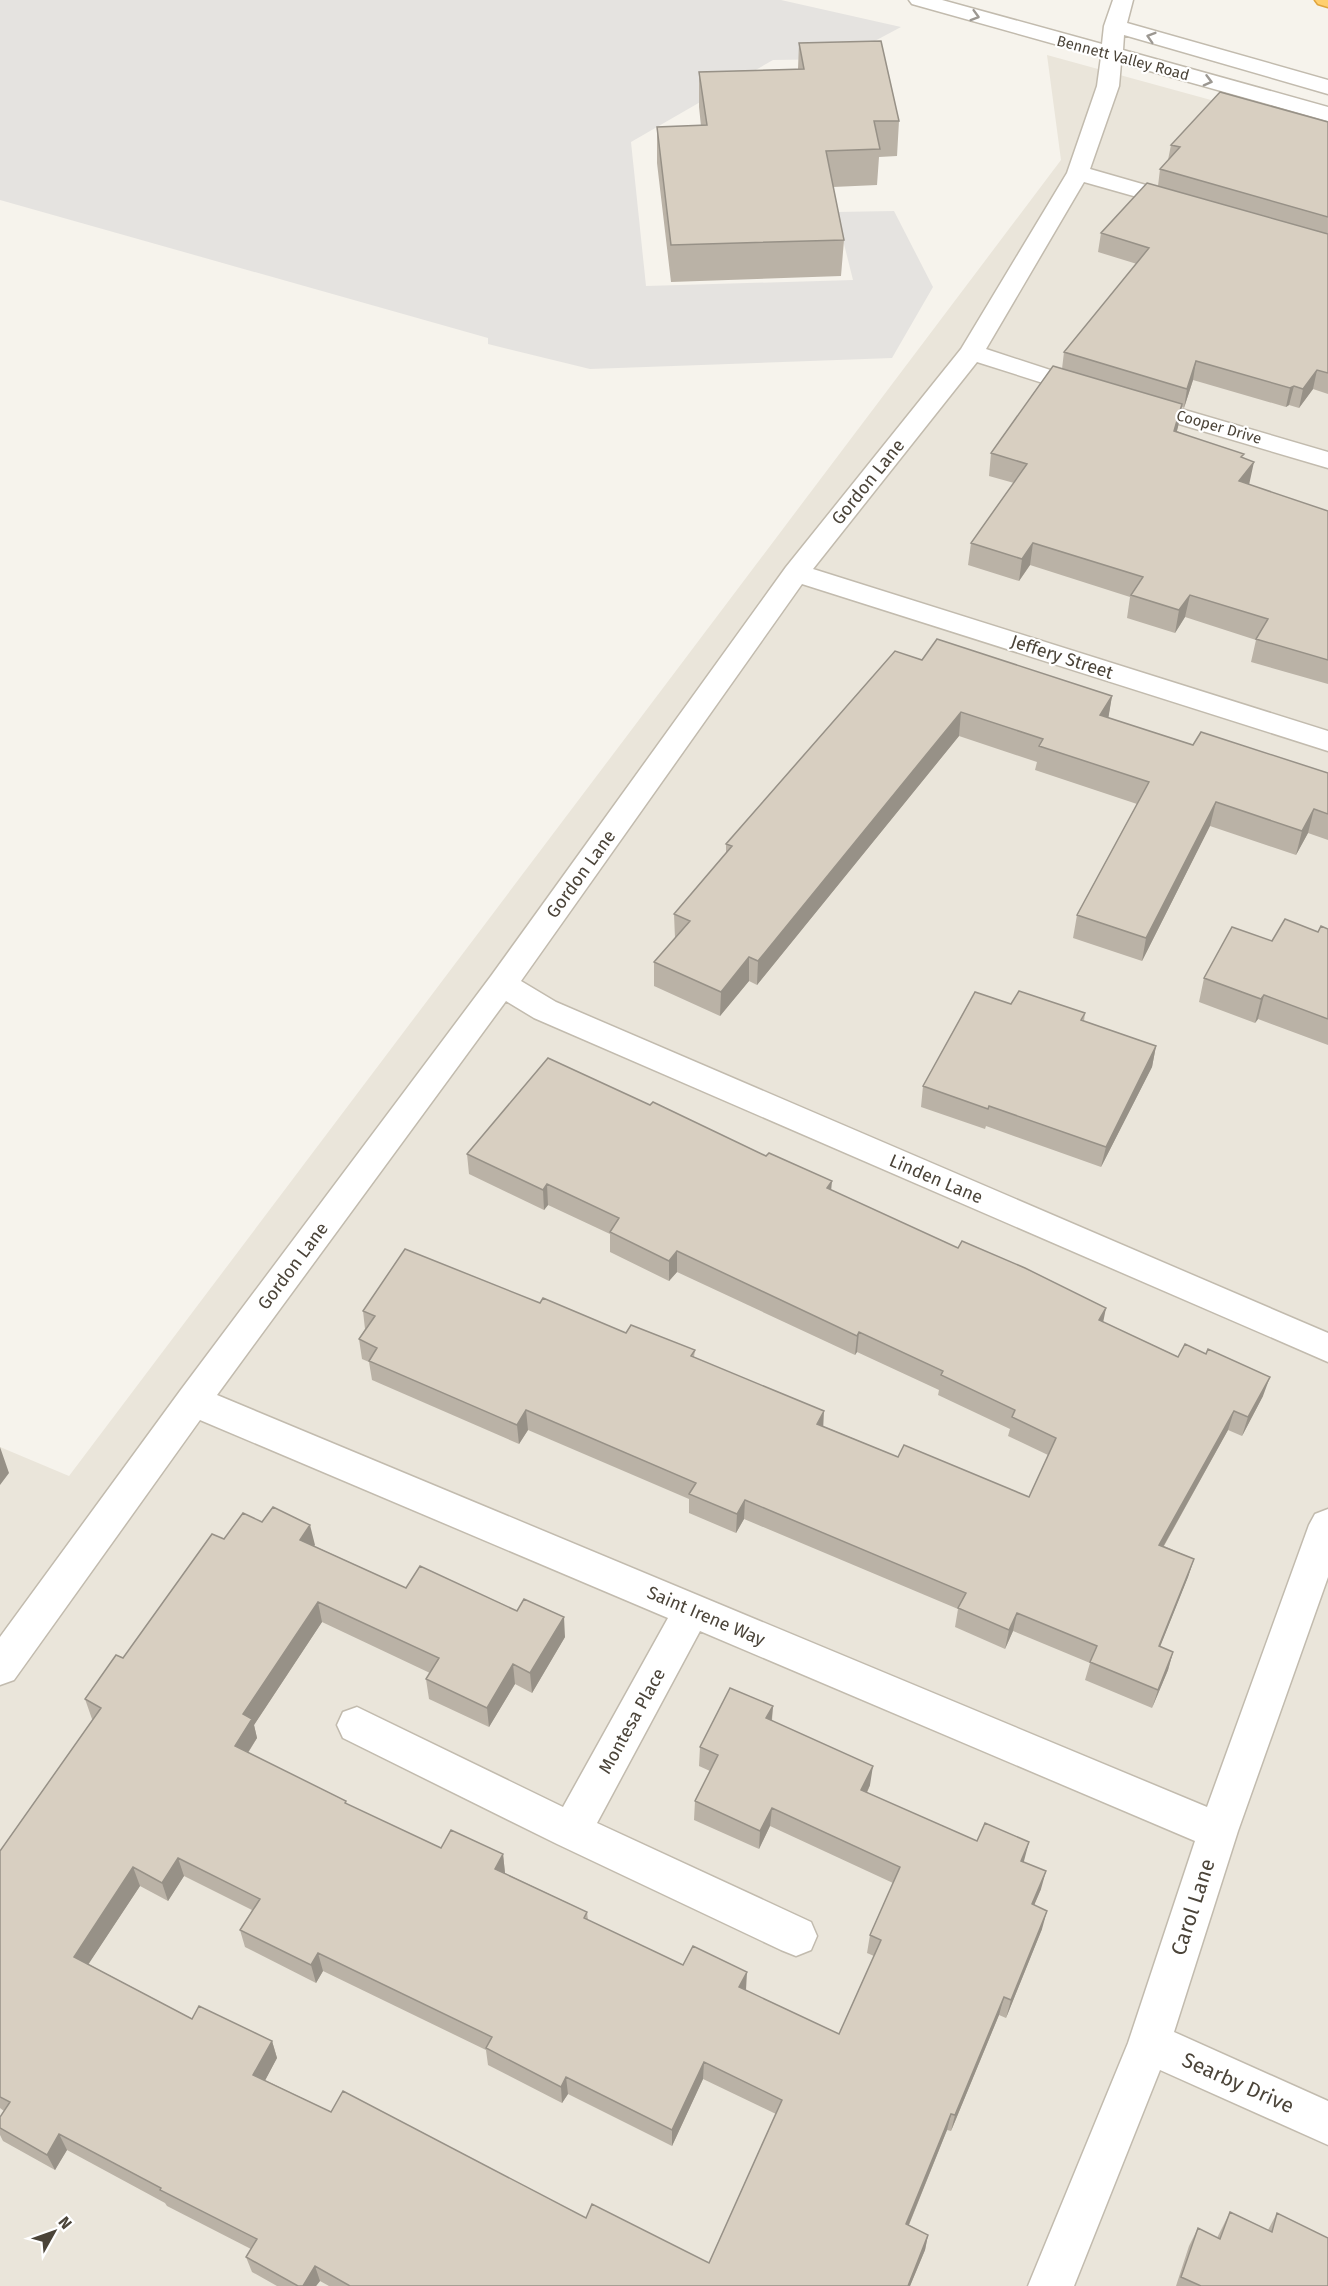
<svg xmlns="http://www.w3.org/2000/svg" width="1328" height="2286" viewBox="0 0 1328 2286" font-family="'Fira Sans',sans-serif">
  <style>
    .residential { fill: #eae5da }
    .parking { fill: #e5e3e0 }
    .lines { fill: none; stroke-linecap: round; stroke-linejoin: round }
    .minor-casing { stroke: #c2bbae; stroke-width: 3 }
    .highway-casing { stroke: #e0a43c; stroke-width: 3 }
    .minor { fill: #fff; fill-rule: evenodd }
    .highway { fill: #ffcf6e; fill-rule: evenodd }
    .wall { fill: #bab2a6; fill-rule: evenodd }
    .shaded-wall { fill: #979187 }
    .building { fill: #d8cfc1; stroke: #979187; stroke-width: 1.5; fill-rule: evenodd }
    .oneway { stroke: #9c9892 }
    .labels { text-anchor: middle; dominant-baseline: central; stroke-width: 4.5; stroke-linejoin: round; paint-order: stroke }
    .far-street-label { font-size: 15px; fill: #4b4439; stroke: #fff }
    .street-label { font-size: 18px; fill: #4b4439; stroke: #fff }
    .near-street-label { font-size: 21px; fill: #4b4439; stroke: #fff }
  </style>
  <rect width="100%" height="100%" fill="#f6f3ec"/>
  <path class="residential" d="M1047,55L1328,132V2286H0V1447L69,1476L1061,160Z"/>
  <path class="parking" d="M0,0H781L901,27L841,59L773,60L631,142L646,286L853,280L836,212L894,211L933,287L892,358L590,369L488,344V338L0,200Z"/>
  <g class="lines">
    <defs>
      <path id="minor" d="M909,0H942L1102,44L1104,26L1113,0H1133L1127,23L1328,80V94L1124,35L1123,50L1328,107V121L1121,63L1119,86L1090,169L1191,198L1194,203L1191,208L1183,210L1084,182L986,349L1096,385L1099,390L1096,395L1087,397L977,362L813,569L1328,731V751L802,584L521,981L556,1002L1328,1333V1362L534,1018L506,1001L217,1395L1207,1807L1309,1525L1315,1514L1328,1509V1577L1238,1831L1174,2032L1328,2101V2145L1160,2070L1074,2286H1028L1128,2043L1195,1841L700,1631L597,1823L811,1922L817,1936L811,1950L796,1956L781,1950L557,1844L343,1738L337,1725L343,1712L357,1707L563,1807L668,1618L200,1420L14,1680L0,1685V1637L180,1391L491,976L786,567L961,349L1067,173L1097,86L1101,57L912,4Z
        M1137,396L1328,452V468L1128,409L1124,404L1128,399Z"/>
      <path id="highway" d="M1315,0H1328V7L1318,4Z"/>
    </defs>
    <use href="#minor" class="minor-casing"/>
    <use href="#highway" class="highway-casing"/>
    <use href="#minor" class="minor"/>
    <use href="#highway" class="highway"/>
  </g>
  <path class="wall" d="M799,43L899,121L897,156L879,157L877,185L833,187L844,240L841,276L671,282L657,163V127L701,126L699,107V72L798,69Z
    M1328,122V394L1313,389L1299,408L1289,405L1286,407L1193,380L1184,408L1182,407L1177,431L1243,458L1249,485L1328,511V684L1251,662L1256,640L1185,617L1175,633L1127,618L1130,597L1030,565L1019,581L968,565L971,543L1014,483L989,476L991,453L1062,369L1064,352L1137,264L1098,252L1101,233L1158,186L1160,169L1168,160L1171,145Z
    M922,660L1112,696L1108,718L1193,745L1328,773V840L1308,833L1296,855L1210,826L1142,961L1073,938L1077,915L1137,804L1035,770L1037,762L959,736L757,985L749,981L720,1016L654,986V962L675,938L674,914L726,853V844Z
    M1328,929V1045L1258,1019L1255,1023L1199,1002L1204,978L1272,941L1318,932Z
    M1011,1004L1085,1013L1084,1021L1156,1046L1152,1067L1101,1167L986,1126L985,1129L921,1107L923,1086Z
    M467,1154L831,1190L1103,1322L1263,1396L1242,1436L1228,1430L1164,1546L1194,1559L1188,1577L1160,1647L1173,1652L1168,1670L1152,1708L1085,1680L1090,1663L1013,1631L1005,1649L955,1627L958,1609L744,1519L736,1533L689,1513V1499L528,1430L519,1444L372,1380L369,1362L362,1359L359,1339L365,1329L363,1311L540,1303L626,1333L695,1350L694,1357L823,1426L898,1457L1029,1497L1048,1455L1008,1436L1010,1429L938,1395L939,1390L857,1352L855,1355L677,1272L669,1281L610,1252V1234L548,1205L544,1210L469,1174Z
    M262,1522L406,1588L565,1637L532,1693L515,1684L489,1727L429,1699L426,1679L430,1673L322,1622L254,1725L257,1738L248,1753L346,1801L347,1804L441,1848L503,1854L505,1873L587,1912L588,1920L683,1965L745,1990L839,2034L874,1956L867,1953L870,1935L893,1883L770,1826L759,1849L694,1820L695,1801L710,1771L699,1766L700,1747L773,1706L772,1721L870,1785L867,1793L1024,1862L1041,1889L1034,1905L1042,1929L1006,2018L999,2015L951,2131L947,2130L909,2225L928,2235L925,2250L910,2286H329L320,2281L316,2286H277L252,2272L246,2257L251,2249L167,2206L165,2203L67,2150L55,2170L3,2141L0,2135V2117L4,2111L0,2108V1851L93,1720L92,1719L85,1699L123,1658L224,1539ZM184,1876L252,1910L240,1930L245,1947L316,1983L323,1971L486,2050L488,2065L562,2103L568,2094L672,2146L703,2079L776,2114L709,2263L586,2218L331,2112L265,2080L277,2058L272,2041L192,2019L88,1964L140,1886L168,1901Z
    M1230,2212L1268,2230L1277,2213L1328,2286H1176L1189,2246L1198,2228L1217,2238Z"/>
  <path class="shaded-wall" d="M1196,361L1193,380L1184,408L1187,389Z
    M1317,370L1313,389L1299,408L1303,389Z
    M1294,386L1289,405L1286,407L1290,388Z
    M1182,404L1178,427L1170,453L1174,431Z
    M1254,462L1249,485L1239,481Z
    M1033,543L1030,565L1019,581L1022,559Z
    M1190,595L1185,617L1175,633L1179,610Z
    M1112,696L1108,720L1100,715Z
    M961,712L959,736L757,985L758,961Z
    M1216,802L1210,826L1142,961L1146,938Z
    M1314,809L1308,833L1296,855L1302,831Z
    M749,957V981L720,1016L721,992Z
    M1264,995L1258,1019L1255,1023L1261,999Z
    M1156,1046L1152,1067L1101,1167L1106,1147Z
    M832,1181L830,1202L827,1188Z
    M547,1184L548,1205L544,1210L543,1190Z
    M677,1251V1272L669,1281V1261Z
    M1106,1308L1102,1328L1099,1320Z
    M859,1332L857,1352L855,1355L857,1336Z
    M1270,1377L1263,1396L1242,1436L1248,1417Z
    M526,1410L528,1430L519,1444L517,1425Z
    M824,1411L823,1431L817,1424Z
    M1234,1411L1228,1430L1154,1563L1159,1545Z
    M0,1447L9,1473L0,1485Z
    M745,1500L744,1519L736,1533L737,1514Z
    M310,1525L315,1545L304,1560L300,1540Z
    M1194,1559L1188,1577L1153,1664L1159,1646Z
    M318,1602L322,1622L254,1725L257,1738L240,1765L235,1746L243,1714Z
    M1017,1613L1013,1631L1005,1649L1009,1630Z
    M564,1617L565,1637L532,1693L530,1673Z
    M1173,1652L1168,1670L1152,1708L1158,1690Z
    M513,1664L515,1684L489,1727L487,1708Z
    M773,1706L771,1726L766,1718Z
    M873,1766L870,1785L859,1809L861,1790Z
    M772,1808L770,1826L759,1849L760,1831Z
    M1029,1842L1024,1861L1017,1879L1021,1861Z
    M503,1854L505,1873L497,1887L495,1869Z
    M178,1858L184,1876L168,1901L162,1883Z
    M133,1867L140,1886L82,1974L74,1957Z
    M1046,1871L1041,1889L1027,1922L1032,1904Z
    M1047,1911L1042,1929L1006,2018L1011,2000Z
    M318,1953L323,1971L316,1983L311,1965Z
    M747,1972L746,1990L739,1987Z
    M1004,1997L999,2015L951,2131L955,2115Z
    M272,2041L277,2058L259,2092L253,2075Z
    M704,2062L703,2079L672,2146V2130Z
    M566,2077L568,2094L562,2103L561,2087Z
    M951,2114L947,2130L903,2239L906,2224Z
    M59,2134L67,2150L55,2170L47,2155Z
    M928,2235L925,2250L910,2286H908Z
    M315,2266L320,2281L316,2286H303Z"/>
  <path class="building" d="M881,41L899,121H874L880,149L826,151L844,240L671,245L657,127L707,125L699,72L804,69L799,43Z
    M1220,92L1328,122V217L1160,169L1180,147L1171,145Z
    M1147,183L1328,234V373L1317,370L1303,389L1294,386L1290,388L1196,361L1187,389L1064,352L1149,248L1101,233Z
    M1053,366L1182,404L1174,431L1244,454L1241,457L1254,462L1239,481L1328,511V660L1256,639L1268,619L1190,595L1179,610L1131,595L1143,577L1033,543L1022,559L971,543L1027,464L991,453Z
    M937,639L1112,696L1100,715L1193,745L1201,732L1328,773V814L1314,809L1302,831L1216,802L1146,938L1077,915L1149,782L1039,746L1043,739L961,712L758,961L749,957L721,992L654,962L690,921L674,914L732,846L726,844L895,651L922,660Z
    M1285,919L1318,932L1321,926L1328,929V1019L1264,995L1261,999L1204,978L1232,927L1272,941Z
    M1019,991L1085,1013L1081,1020L1156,1046L1106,1147L989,1106L988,1109L923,1086L975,992L1011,1004Z
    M548,1058L650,1105L653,1102L766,1156L769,1153L832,1181L827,1188L958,1248L962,1241L1025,1268L1106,1308L1099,1320L1178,1357L1185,1344L1206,1354L1208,1349L1270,1377L1248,1417L1234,1411L1159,1545L1194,1559L1159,1646L1173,1652L1158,1690L1090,1662L1097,1646L1017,1613L1009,1630L958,1608L966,1593L745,1500L737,1514L689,1494L696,1483L526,1410L517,1425L369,1361L377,1348L359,1339L375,1316L363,1311L405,1249L540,1303L543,1298L626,1333L631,1325L695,1350L691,1356L824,1411L817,1424L898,1457L904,1445L1029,1497L1056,1438L1012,1417L1015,1410L941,1375L943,1371L859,1332L857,1336L677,1251L669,1261L610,1232L619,1218L547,1184L543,1190L467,1154Z
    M273,1507L310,1525L300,1540L406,1588L420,1566L517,1611L524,1599L564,1617L530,1673L513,1664L487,1708L426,1679L439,1658L318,1602L243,1714L252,1719L235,1746L346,1801L345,1803L441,1848L451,1830L503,1854L495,1869L587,1912L584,1918L683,1965L693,1946L747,1972L739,1987L839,2034L881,1940L870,1935L900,1867L772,1808L760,1831L695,1801L718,1755L700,1747L730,1688L773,1706L766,1718L873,1766L861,1790L977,1841L985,1823L1029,1842L1021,1861L1046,1871L1032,1904L1047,1911L1011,2000L1004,1997L955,2115L951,2114L906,2224L928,2235L908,2286H350L315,2266L303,2286H298L246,2257L257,2239L160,2190L161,2188L59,2134L47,2155L0,2128V2117L10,2102L0,2097V1851L101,1708L85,1699L116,1655L123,1658L212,1534L224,1539L243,1513L262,1522ZM178,1858L260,1899L240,1930L311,1965L318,1953L492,2037L486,2048L561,2087L566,2077L672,2130L704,2062L782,2100L709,2263L592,2204L586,2218L343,2091L331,2112L253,2075L272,2041L199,2006L192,2019L74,1957L133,1867L162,1883Z
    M1230,2212L1272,2232L1277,2213L1328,2238V2286H1201L1181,2277L1198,2228L1220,2239Z"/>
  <defs><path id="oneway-chevron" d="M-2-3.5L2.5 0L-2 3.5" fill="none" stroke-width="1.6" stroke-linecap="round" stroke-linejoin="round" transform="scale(1.5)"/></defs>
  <g class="oneway">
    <use href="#oneway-chevron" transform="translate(975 16) rotate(16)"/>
    <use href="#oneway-chevron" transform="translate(1151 37) rotate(-163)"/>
    <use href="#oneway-chevron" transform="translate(1208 81) rotate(15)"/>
  </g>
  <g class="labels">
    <g class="far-street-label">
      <text transform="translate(1123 58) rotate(15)">Bennett Valley Road</text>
      <text transform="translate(1219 427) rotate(16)">Cooper Drive</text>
    </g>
    <g class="street-label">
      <text transform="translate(868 482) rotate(-51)">Gordon Lane</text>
      <text transform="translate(1062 657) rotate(18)">Jeffery Street</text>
      <text transform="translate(581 874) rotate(-54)">Gordon Lane</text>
      <text transform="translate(936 1179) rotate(23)">Linden Lane</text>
      <text transform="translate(293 1266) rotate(-53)">Gordon Lane</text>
      <text transform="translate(706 1616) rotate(23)">Saint Irene Way</text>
      <text transform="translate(632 1721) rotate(-61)">Montesa Place</text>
    </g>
    <g class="near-street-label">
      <text transform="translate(1193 1907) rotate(-72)">Carol Lane</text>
      <text transform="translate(1238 2083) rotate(24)">Searby Drive</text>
    </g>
  </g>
  <g transform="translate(54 2232) rotate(50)" stroke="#ffffff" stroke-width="4.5" paint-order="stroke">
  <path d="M0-4.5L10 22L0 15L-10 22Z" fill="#4b4439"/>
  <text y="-9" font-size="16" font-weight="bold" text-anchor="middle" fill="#4b4439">N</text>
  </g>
</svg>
